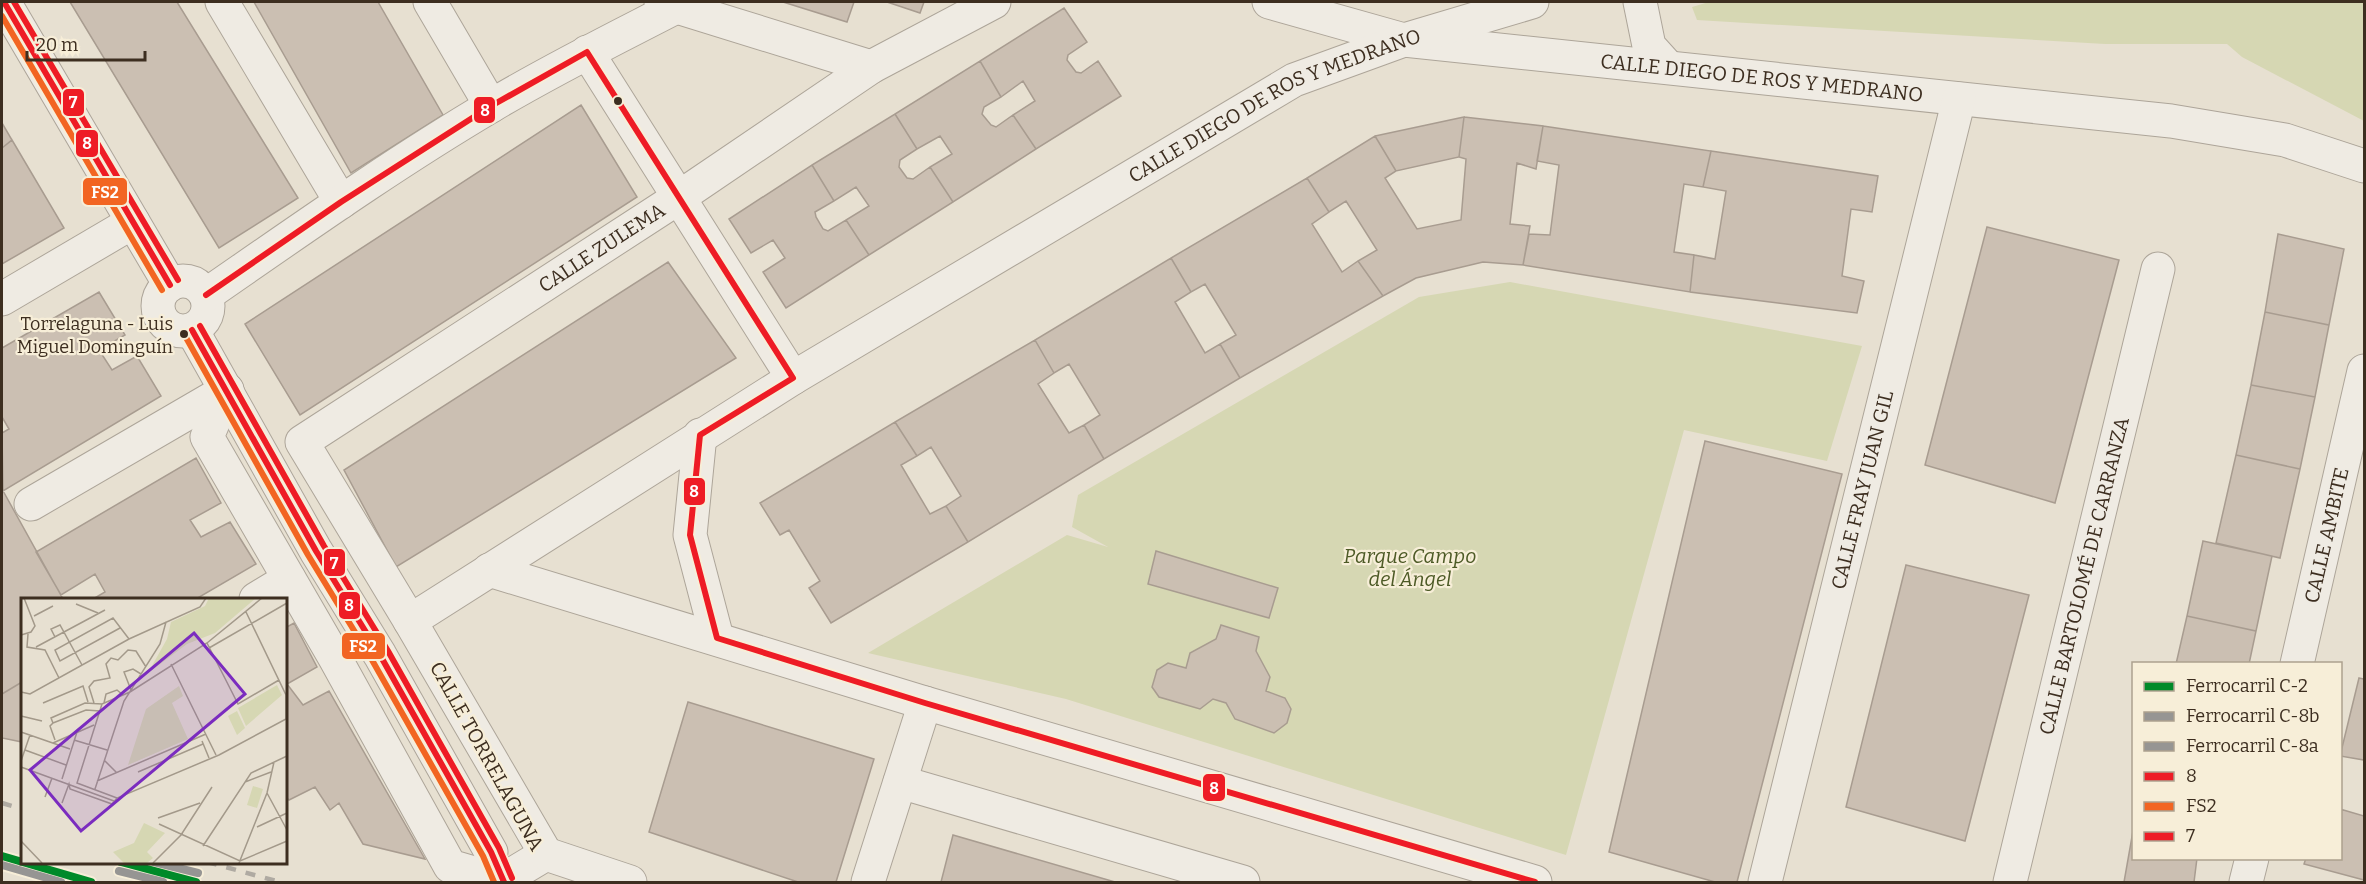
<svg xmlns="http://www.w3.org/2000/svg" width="2366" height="884" viewBox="0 0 2366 884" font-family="Bitter,serif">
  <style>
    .green { fill: #d6d7b3 }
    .building { fill: #cbbfb2; stroke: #a89c90; stroke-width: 1.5 }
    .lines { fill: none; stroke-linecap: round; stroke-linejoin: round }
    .street-casing { stroke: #ada599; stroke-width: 35 }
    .street { stroke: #efebe3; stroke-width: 33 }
    .rail { stroke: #afaaa2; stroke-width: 4.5; stroke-dasharray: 10 10; stroke-linecap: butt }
    .bus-1-casing { stroke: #f7eed8; stroke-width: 10 }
    .bus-2-casing { stroke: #f7eed8; stroke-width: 10 }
    .bus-3-casing { stroke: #f7eed8; stroke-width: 10 }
    .bus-1 { stroke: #ee1c25; stroke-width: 6 }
    .bus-2 { stroke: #f26522; stroke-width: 6 }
    .bus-3 { stroke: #ee1c25; stroke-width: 6 }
    .rail-1-casing { stroke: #f7eed8; stroke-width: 12 }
    .rail-2-casing { stroke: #f7eed8; stroke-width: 12 }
    .rail-3-casing { stroke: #f7eed8; stroke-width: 12 }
    .rail-1 { stroke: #008a29; stroke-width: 8 }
    .rail-2 { stroke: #969593; stroke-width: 8 }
    .rail-3 { stroke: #969593; stroke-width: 8 }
    .bus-dot { fill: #3d2e20; stroke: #f7eed8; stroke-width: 2 }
    .labels { text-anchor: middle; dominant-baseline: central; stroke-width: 4.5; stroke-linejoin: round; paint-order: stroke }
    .bus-label { font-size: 18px; fill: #3d2e20; stroke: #f7eed8; text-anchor: end }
    .street-label { font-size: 20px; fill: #3d2e20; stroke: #f7eed8 }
    .park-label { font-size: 20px; font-style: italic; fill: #4d5a26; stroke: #f7eed8 }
    .inset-road { fill: none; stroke: #a3998a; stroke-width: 1.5 }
    .view { fill: #7b2cbf; fill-opacity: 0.15; stroke: #7b2cbf; stroke-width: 3 }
    .inset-edge { fill: none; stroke: #3d2e20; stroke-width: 3 }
    .line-badge { stroke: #f7eed8; stroke-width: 2 }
    .badge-label { font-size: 16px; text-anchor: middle; font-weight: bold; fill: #fff }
  </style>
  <rect width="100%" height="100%" fill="#e7e0d1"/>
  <path class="green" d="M1709,2H2364V121L2242,57L2227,44H2105L1697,20L1692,7Z
    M1510,282L1862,346L1827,461L1684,430L1566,855L1066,699L868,653L1067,535L1108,547L1072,527L1078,495L1419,297Z"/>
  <path class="building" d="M70,2H177L298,198L219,248Z
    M254,2H378L443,115L351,173Z
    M783,2H854L847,22Z
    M887,2H924L920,13Z
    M1064,8L1087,42L1068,55L1067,60L1076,72L1081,73L1098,61L1121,96L1036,149L1013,115L1035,101L1023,81L1001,97L980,61Z
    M980,61L1001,97L984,107L982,114L991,125L996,127L1013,115L1036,149L953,202L930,167L952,154L940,136L917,149L895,114Z
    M581,105L637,197L300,415L245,324Z
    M895,114L917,149L900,160L899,167L907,178L913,179L930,167L953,202L869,255L846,220L869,206L856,187L834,201L812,165Z
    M1464,117L1543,126L1536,169L1517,163L1510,224L1530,226L1523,265L1483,262L1416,278L1383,296L1358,261L1377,250L1346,201L1329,212L1307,178L1375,136L1396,171L1385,178L1417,229L1461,220L1466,159L1459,157Z
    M1464,117L1459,157L1396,171L1375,136Z
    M2,123L12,140L2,148Z
    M1543,126L1711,151L1703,187L1684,184L1674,252L1694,255L1690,292L1523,265L1529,234L1550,235L1559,165L1537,161Z
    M12,140L64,228L2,264V148Z
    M1711,151L1878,176L1872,212L1851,209L1842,276L1864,281L1857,313L1690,292L1694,255L1715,259L1726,191L1703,187Z
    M812,165L834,201L815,212L816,217L823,229L828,231L846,220L869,255L786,308L763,272L785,258L773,240L751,253L729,219Z
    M1307,178L1329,212L1312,224L1342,272L1358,261L1383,296L1240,378L1220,344L1236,335L1205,284L1191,292L1171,258Z
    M1987,227L2119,260L2055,503L1925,465Z
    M2278,234L2344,249L2329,325L2265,312Z
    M1171,258L1191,292L1175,302L1205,353L1220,344L1240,378L1104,459L1084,425L1100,415L1069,364L1054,373L1035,340Z
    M668,262L736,358L396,567L344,470Z
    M99,292L125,335L99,350L112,370L137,356L161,396L3,491L2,433L9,429L2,417V348Z
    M2265,312L2329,325L2315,397L2251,385Z
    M1035,340L1054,373L1038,384L1069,433L1084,425L1104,459L968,542L946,506L961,496L931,447L917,456L895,422Z
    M2251,385L2315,397L2300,469L2236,455Z
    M895,422L917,456L901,465L930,514L946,506L968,542L831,623L809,588L820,581L789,530L780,535L760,503Z
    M1705,441L1842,474L1737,882H1715L1609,852Z
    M2236,455L2300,469L2280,558L2216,543Z
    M196,458L221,503L190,520L201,537L230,522L256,564L196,599H93L105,592L95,574L61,595L36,552Z
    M2,489L63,599H22V682L2,694Z
    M2203,541L2272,556L2256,631L2187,616Z
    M1156,551L1278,588L1269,618L1148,584Z
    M1906,565L2029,595L1965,841L1846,807Z
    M2187,616L2256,631L2249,664H2176Z
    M294,623L317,667L287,684L303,705L329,691L425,859L363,844L339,803L330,810L315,787L289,800L285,796V628Z
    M1221,625L1259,637L1256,651L1270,677L1266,691L1285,698L1291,709L1287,723L1274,733L1235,719L1226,703L1213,699L1200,709L1159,697L1152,687L1157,670L1168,663L1186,668L1190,653L1216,639Z
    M2359,678L2364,679V760L2340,756Z
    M22,682V742L2,738V694Z
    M688,702L874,759L836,882H798L649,832Z
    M2340,809L2364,816V880L2304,864L2306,858H2340Z
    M2133,831L2134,858H2197L2194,882H2124Z
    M953,835L1115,882H941Z"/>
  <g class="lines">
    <defs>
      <g id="street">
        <path d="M4,2L170,285"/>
        <path d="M222,2L341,202"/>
        <path d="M430,2L491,106"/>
        <path d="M661,2L871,67"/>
        <path id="s1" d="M1269,2L1404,40L2171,121L2285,140L2364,166"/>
        <path d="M1640,2L1649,46L1668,67"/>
        <path d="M587,52L793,378"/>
        <circle cx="183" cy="306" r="25"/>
        <path d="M206,295C300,230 393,164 491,106C551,70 614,39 676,7"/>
        <path d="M2,299L133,222"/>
        <path d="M192,330L316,551L380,655L491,852"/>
        <path d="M227,390L207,437L335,658L450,866L501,881L546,854"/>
        <path d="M700,435L690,535L717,638"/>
        <path d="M31,504L227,390"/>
        <path d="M489,570L925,703L1535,882"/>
        <path d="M256,599L289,579"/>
        <path id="s2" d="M410,621L793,378L1294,80L1404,40L1532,2"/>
        <path id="s3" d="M2297,664L2364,371"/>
        <path d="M900,782L1243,882"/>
        <path id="s4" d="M546,854L410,621L302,442L678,198L871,67L994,2"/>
        <path d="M546,854L630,882"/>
        <path d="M868,882L925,703"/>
        <path id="s5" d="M1765,882L1959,99"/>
        <path id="s6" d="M2010,882L2158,269"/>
        <path d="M2246,882L2252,858"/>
      </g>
    </defs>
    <use href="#street" class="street-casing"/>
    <use href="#street" class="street"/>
    <path class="rail" d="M2,803L22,809
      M207,862L280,882"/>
    <defs>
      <path id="bus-1" d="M4,2L170,285
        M206,295L341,202L491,106L587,52L793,378L700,435L690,535L717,638L925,703L1535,882
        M192,330L316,551L380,655L491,852L504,882"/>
      <path id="bus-2" d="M2,16L162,290
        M184,334L308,555L372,660L483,856L494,882"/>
      <path id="bus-3" d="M14,2L178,280
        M200,326L324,546L388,651L499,848L512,878"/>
    </defs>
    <use href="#bus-1" class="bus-1-casing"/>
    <use href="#bus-2" class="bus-2-casing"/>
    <use href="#bus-3" class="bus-3-casing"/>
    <use href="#bus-1" class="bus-1"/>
    <use href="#bus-2" class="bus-2"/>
    <use href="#bus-3" class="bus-3"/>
    <defs>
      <path id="rail-1" d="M2,856L91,882
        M121,862L196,882"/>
      <path id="rail-2" d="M2,865L61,882
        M119,871L163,882"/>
      <path id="rail-3" d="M154,862L198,873"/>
    </defs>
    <use href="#rail-1" class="rail-1-casing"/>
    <use href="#rail-2" class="rail-2-casing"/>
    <use href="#rail-3" class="rail-3-casing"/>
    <use href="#rail-1" class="rail-1"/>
    <use href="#rail-2" class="rail-2"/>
    <use href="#rail-3" class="rail-3"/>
  </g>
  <g class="bus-dot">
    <circle cx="618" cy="101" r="5"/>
    <circle cx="184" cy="334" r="5"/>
  </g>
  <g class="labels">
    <g class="bus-label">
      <text x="173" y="324">Torrelaguna - Luis<tspan x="173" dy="23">Miguel Dominguín</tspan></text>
    </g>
    <g class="street-label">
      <text stroke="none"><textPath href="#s1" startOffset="500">CALLE DIEGO DE ROS Y MEDRANO</textPath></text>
      <text stroke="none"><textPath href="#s2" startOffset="1008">CALLE DIEGO DE ROS Y MEDRANO</textPath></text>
      <text stroke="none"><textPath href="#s4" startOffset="836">CALLE ZULEMA</textPath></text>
      <text stroke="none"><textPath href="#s5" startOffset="404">CALLE FRAY JUAN GIL</textPath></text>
      <text stroke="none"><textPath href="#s3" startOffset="132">CALLE AMBITE</textPath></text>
      <text stroke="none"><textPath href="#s6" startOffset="315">CALLE BARTOLOMÉ DE CARRANZA</textPath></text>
      <text transform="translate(487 756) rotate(61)">CALLE TORRELAGUNA</text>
    </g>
    <g class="park-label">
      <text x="1410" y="556">Parque Campo<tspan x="1410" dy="23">del Ángel</tspan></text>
    </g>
  </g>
  <g transform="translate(21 598)">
    <rect width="266" height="266" fill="#e7e0d1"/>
    <path d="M188,0H235L194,35L166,46L127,75L146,41L150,24L184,8ZM256,87L261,97L225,128L217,110ZM158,88L162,98L151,105L167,141L107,167L125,111ZM216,113L224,130L216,137L207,118ZM232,188L242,191L236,210L226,207ZM123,225L144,235L126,254L132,260L126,265H103L92,254L113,245Z" fill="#d6d7b3"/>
    <path class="inset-road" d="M55,6L77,15M13,18L32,8M99,30L39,63L34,52L92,20L108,41M7,36L6,49L24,52L38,80M0,37L10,34L14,28L3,0M34,39L30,31L39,27L61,67M186,45L217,106L258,82M15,49L84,12M188,50L266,5M150,66L195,157M110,92L103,74L112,71L120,76M0,94L9,96L108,41L179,9L185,0M22,105L62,88L67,104M73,105L68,89L73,83L89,80L85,66L90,60L97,62L107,52L115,53L125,69M83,105L85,96L96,92L102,97M81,106L56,185L96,200M79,113L65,112L32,125L30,120L64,105L81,106L109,94L186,45L241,0M0,118L21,123M32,125L29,128L34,142M0,134L49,151M53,142L86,152M181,143L188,160M32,145L73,127M4,152L45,167M83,162L96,175M0,163L9,137M0,169L93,203M117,174L182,146M41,181L56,134M76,183L185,136M224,184L250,174M74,191L103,103L139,46L145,24M246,195L266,232M24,199L31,180M41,205L48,186L49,191L91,206L96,200L198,157L265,121V97L225,14M137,220L179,205M138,226L219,263L266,243M236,229L266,215M0,243L21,265M182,248L230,175L266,158M132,265L160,237L191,189M218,265L246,195L253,164"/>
    <path class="view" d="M173,35L224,96L60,233L9,172Z"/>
    <rect width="266" height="266" class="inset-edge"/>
  </g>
  <g class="line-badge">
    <rect x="62" y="88" width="23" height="29" rx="6" fill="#ee1c25"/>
    <rect x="473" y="96" width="23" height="28" rx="6" fill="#ee1c25"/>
    <rect x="75" y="129" width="24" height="29" rx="6" fill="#ee1c25"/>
    <rect x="82" y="177" width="46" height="29" rx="6" fill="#f26522"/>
    <rect x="683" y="477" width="23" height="29" rx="6" fill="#ee1c25"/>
    <rect x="323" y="548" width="23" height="29" rx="6" fill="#ee1c25"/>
    <rect x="338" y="591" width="23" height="29" rx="6" fill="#ee1c25"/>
    <rect x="341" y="632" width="45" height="28" rx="6" fill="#f26522"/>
    <rect x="1202" y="773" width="24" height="29" rx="6" fill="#ee1c25"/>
  </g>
  <g class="badge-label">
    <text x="73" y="108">7</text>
    <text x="485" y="116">8</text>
    <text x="87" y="149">8</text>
    <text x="105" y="198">FS2</text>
    <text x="694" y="497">8</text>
    <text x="334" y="569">7</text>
    <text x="349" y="611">8</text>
    <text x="363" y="652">FS2</text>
    <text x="1214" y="794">8</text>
  </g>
  <rect width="2366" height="884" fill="none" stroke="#3d2e20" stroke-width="6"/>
  <rect x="2132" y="662" width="210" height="198" fill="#f7eed8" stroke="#ada18e" stroke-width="1.5"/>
  <rect x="2144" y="682" width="30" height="9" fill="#008a29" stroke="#ada18e" stroke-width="1.5"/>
  <text x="2186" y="692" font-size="18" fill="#3d2e20">Ferrocarril C-2</text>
  <rect x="2144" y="712" width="30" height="9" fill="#969593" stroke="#ada18e" stroke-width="1.5"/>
  <text x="2186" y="722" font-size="18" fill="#3d2e20">Ferrocarril C-8b</text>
  <rect x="2144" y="742" width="30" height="9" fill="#969593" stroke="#ada18e" stroke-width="1.5"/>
  <text x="2186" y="752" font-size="18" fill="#3d2e20">Ferrocarril C-8a</text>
  <rect x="2144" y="772" width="30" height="9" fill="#ee1c25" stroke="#ada18e" stroke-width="1.5"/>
  <text x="2186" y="782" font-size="18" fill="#3d2e20">8</text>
  <rect x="2144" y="802" width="30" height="9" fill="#f26522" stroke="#ada18e" stroke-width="1.5"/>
  <text x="2186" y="812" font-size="18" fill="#3d2e20">FS2</text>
  <rect x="2144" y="832" width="30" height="9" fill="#ee1c25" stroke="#ada18e" stroke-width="1.5"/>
  <text x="2186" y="842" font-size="18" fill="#3d2e20">7</text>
  <path d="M27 51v9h118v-9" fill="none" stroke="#3d2e20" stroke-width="3"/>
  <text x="36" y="51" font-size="18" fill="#3d2e20" stroke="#f7eed8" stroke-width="4.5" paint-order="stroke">20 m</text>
</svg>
